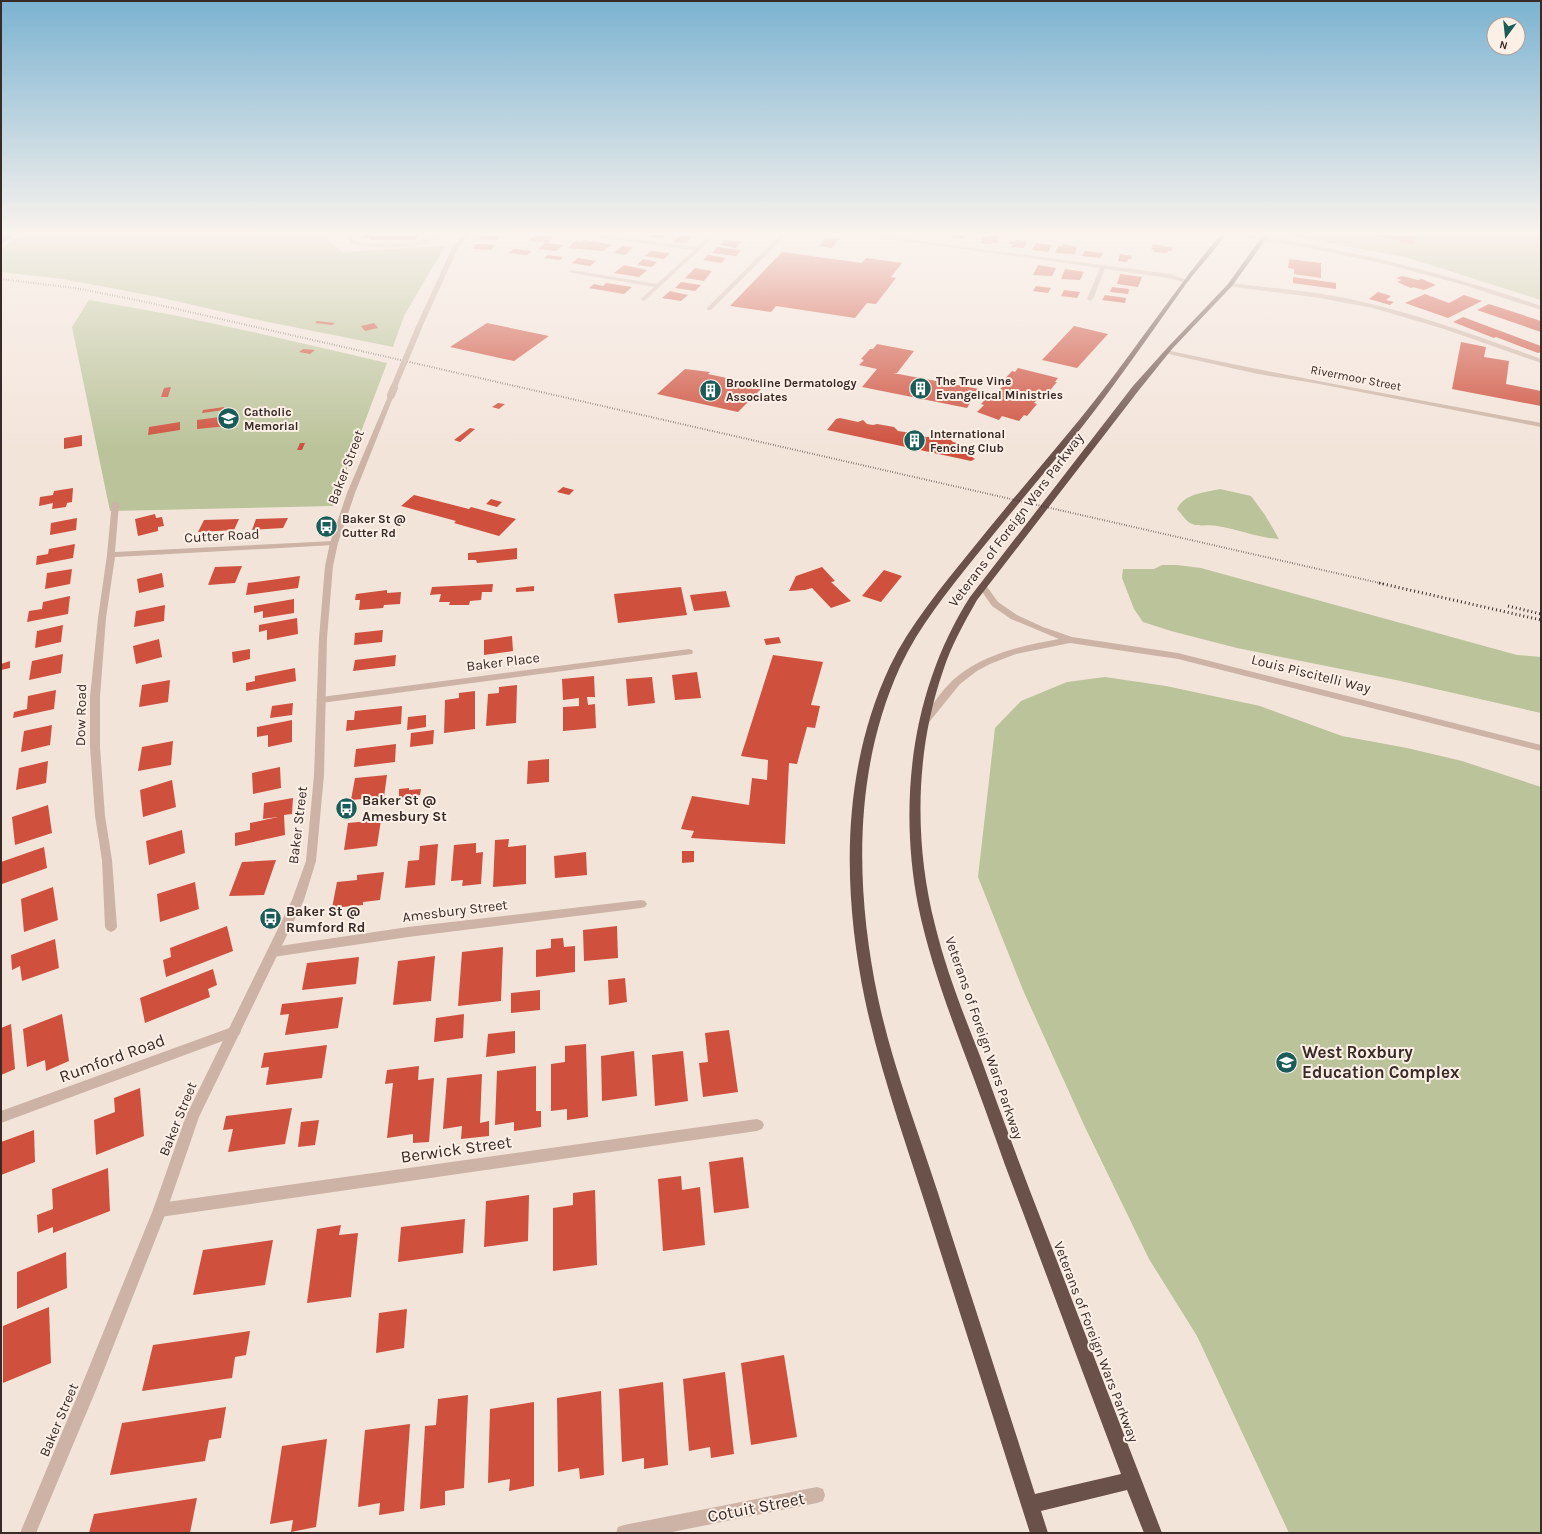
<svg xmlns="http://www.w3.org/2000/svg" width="1542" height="1534" viewBox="0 0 1542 1534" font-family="Karla,sans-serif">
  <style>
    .green { fill: #bac399 }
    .building { fill: #ce503d }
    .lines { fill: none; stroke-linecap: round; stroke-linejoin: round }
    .service { fill: #ccb3a5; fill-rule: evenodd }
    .minor { fill: #ccb3a5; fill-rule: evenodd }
    .tertiary { fill: #ccb3a5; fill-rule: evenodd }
    .trunk { fill: #6a514a; fill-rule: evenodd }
    .rail-far1 { stroke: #372a27; stroke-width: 2; stroke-dasharray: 0.5 2; stroke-linecap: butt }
    .rail { stroke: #372a27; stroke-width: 3; stroke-dasharray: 1 3; stroke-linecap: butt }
    .tertiary-bridge-far1 { stroke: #ccb3a5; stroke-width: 6 }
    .tertiary-bridge { stroke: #ccb3a5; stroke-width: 8 }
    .labels { text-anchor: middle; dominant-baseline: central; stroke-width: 4; stroke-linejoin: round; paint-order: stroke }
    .far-street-label { font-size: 12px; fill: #372a27; stroke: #fbefe6 }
    .far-poi-label { font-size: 12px; font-weight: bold; fill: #372a27; stroke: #fbefe6; text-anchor: start }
    .street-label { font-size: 14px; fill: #372a27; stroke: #fbefe6 }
    .poi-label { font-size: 14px; font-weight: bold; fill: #372a27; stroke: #fbefe6; text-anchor: start }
    .near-poi-label { font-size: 17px; font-weight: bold; fill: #372a27; stroke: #fbefe6; text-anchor: start }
    .near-street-label { font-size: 17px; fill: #372a27; stroke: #fbefe6 }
  </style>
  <rect width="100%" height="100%" fill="#f3e4da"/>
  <path class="green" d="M21,235H327L328,241L342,252L445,246L404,316L393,347L263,321L158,297L63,279L1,272V249Z
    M1287,235H1541V300L1405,257Z
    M89,300C189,316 288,340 387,363L333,506L110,511L72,327Z
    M1220,489L1251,496L1265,515L1279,539C1258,538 1238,529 1217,526C1209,524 1201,527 1192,524C1185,521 1182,514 1177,509C1185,493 1204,493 1220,489Z
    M1162,565H1177L1201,568L1517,655L1541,657V713L1396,680L1237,648L1171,631L1143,622L1134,609L1122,578L1123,569H1154Z
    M1105,677L1166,686L1260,706L1342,736L1407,748L1462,761L1541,787V1533H1289L1197,1336L1149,1259L1084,1125L1023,990L978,877L995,728L1021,701L1067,682Z"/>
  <path class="building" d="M1,235H13L1,245Z
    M366,235H418L415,240H370L371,238H364Z
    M486,235H487L500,236L496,240L478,239L481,236Z
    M536,235H541L554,236L547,243L529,240Z
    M652,235H667L663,238L650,237Z
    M681,235H684L693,236L686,243L673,242Z
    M953,235H966L963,239H959L951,238Z
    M988,235H996L1000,236L997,243L993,242L992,244L980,243L983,236L987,237Z
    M1370,235H1418L1413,244Z
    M825,238L839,239L832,248L819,246Z
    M584,240L597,242L611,245L603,251L568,248L575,241L582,242Z
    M725,240L741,242L736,248L720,245Z
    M1016,240L1027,241L1024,248L1011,247L1013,244H1009L1010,241H1015Z
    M545,243L563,245L556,251L538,249Z
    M1036,243L1052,245L1048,252L1032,250Z
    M476,244L495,245L491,250L473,249Z
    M1063,244L1077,247L1075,254L1055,253L1058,246H1062Z
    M1153,244L1173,248L1171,251H1168L1167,253L1154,252V250H1151Z
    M622,246L633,247L625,255L614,253Z
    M717,247L741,250L736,256L712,253Z
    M514,249L532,251L527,255L508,253Z
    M651,251L670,253L664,259L645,256Z
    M1085,251L1103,253L1100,258L1082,256Z
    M782,252L862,263L866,258L902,263L891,277L896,278L876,304L867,303L855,318L776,306L771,312L730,306Z
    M1120,254L1132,256L1131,259H1128L1127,262L1118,261Z
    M548,255L563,257L560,260L544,258Z
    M708,255L726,258L721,263L703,260Z
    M578,258L596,261L590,266L572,263Z
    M643,259L657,262L652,267L637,265Z
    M1289,259L1321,263V278L1294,274V269L1288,268Z
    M624,265L647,270L639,277L614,273Z
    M1038,265L1056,268L1052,276L1033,275Z
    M695,268L700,269L712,271L704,281L685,278Z
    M1065,269L1084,272L1080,280L1061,279Z
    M1120,274L1142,277L1138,287L1117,284Z
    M1402,276L1418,280L1422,279L1436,285L1424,290L1413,287L1411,288L1397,282L1402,280L1396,278Z
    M1293,277L1336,283V289L1293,283Z
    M681,282L701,285L695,291L675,288Z
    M606,283L632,287L624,294L589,288L594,284L603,286Z
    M1036,286L1051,288L1048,293L1033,291Z
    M1112,287L1129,289L1128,294L1110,292Z
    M1064,290L1080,292L1077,298L1061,296Z
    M670,291L688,295L681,301L662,298Z
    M1378,292L1391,296L1386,300L1394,302L1390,305L1369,299Z
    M1425,294L1449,303L1464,295L1482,301L1448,318L1405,303Z
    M1105,295L1126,298L1125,303L1102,300Z
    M1489,304L1541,321V332L1477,310Z
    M1463,317L1541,346V352L1538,353L1496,337L1494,338L1453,322Z
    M317,321L335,323L332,325L315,323Z
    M374,323L378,328L365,331L361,326Z
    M487,323L549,336L514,361L450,347Z
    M1074,326L1108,334L1077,368L1042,360Z
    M1461,342L1486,347L1484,357L1509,361L1506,384L1541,391V406L1452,389Z
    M877,344L914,351L897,373H893L979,389L967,408L862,387L877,369L859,365L864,360L861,359L870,349H873Z
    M303,349L315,350L310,354L299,352Z
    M1018,368L1058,378L1055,382H1057L1046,395L1042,394L1034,403L1037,404L1027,416L1024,415L1019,421L1002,416L999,420L977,412L984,405L981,404L992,392L996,393L1005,384L1001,383L1012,371L1015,372Z
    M685,369L710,372L708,374L764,386L738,412L657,394Z
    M171,387L168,397H161L164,388Z
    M498,403L505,404L499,409L492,407Z
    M224,407V410L202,413L203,410Z
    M227,416V426L197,429V420Z
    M840,418L858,422L863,420L867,424L873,425L877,424L894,427L898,431L911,433L916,432L921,436L927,437L935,436L950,439L953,442L970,446L973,448L969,455L975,459L971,461L827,430L836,419Z
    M180,422V430L148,435L149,427Z
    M470,428L475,429L460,442L454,440Z
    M82,435V446L64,449V438Z
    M300,443H305L302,450H297Z
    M563,487L574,490L569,495L557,492Z
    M73,488L72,502L67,503L66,507L52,509L53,503L39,506L40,497L53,495L54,491Z
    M414,495L469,509L471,507L516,519L499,536L454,523L456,521L401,506Z
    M491,499L502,502L497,507L486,504Z
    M155,514L156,518L162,517L164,526L158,527V531L138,536L135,519Z
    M77,518L76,530L50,535L51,523Z
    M288,518L283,528L252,530L256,519Z
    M239,519L234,530L198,532L204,520Z
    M75,544L73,558L36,565L37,556L48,554L49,549Z
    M517,548V559L477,563L476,560H468V553Z
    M242,566L235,583L208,585L215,567Z
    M822,567L835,581L831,582L851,601L831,608L812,588L805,590L789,591L796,576Z
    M72,569L70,584L45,589L47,573Z
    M884,570L902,576L881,602L862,596Z
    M162,573L164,587L139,593L137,579Z
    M300,576L298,588L246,595L248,583Z
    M493,584L492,592H482L481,600L470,601L469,605H449L450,602H439L441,594L430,595L432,587Z
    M534,586V591L516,592V588Z
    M681,587L687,615L618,623L614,594Z
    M387,590V593L401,592L400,604L384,605L383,608L359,610L360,600H355L356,594Z
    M726,591L730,607L694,611L690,595Z
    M70,596L68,614L27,622L29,611L42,609L43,602Z
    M294,599V613L263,618V611L254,613V606Z
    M165,605L164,621L134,627L136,611Z
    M297,618L298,634L267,640V630L259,632V625Z
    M63,625L61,642L35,648L37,631Z
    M383,630L382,642L354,645L355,633Z
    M512,636L513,651L484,655V640Z
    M779,637L781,643L766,645L764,639Z
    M159,639L162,657L136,664L133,646Z
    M250,649V659L233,663L232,652Z
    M63,654L61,673L29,680L32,661Z
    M396,655L395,666L353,671L355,660Z
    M773,655L823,662L811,705L820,706L815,728L807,727L797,764L789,763L785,844L691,838L694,831L681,829L692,796L749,805L752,778L767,780L768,760L741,756Z
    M10,661V668L1,670V664Z
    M295,668L296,681L246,691V683L255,681V676Z
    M697,672L701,698L675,700L672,675Z
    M594,676L595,697H587L588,705L595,704L596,728L563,731V707L579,706V698L563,700L562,679Z
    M652,677L655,703L628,706L626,679Z
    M170,680L168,702L139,707L142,685Z
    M517,685L516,723L486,726L488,694L499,693V687Z
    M56,690L54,709L13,718L14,712L27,709L28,696Z
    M475,691V729L444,733L445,700L459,698V693Z
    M293,703L292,715L270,718L272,706Z
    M402,706L401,724L346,731L347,720H354L355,711Z
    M426,715V727L407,730L408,717Z
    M292,720V742L268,747V735L257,737V727Z
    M52,725L50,745L21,752L24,731Z
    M434,730L433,744L410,747L411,733Z
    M173,741L171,765L138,771L142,747Z
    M396,744L395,762L354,767L356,749Z
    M549,759V782L527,784L528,761Z
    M48,761L46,783L16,790L19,768Z
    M280,767L281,788L253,794L252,773Z
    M387,775L384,797L351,800L355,778Z
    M172,780L176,807L143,817L140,790Z
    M409,788V790L421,789L420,795L399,798V789Z
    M293,798L292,814L284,815L285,835L235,846V833L250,830V823L278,817L263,819L264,803Z
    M48,805L52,833L15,845L12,817Z
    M381,820L377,846L344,850L348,823Z
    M182,830L185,853L149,865L146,841Z
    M509,839L508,847L526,845V884L493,887L495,840Z
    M476,843V853L483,852L481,884L462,886L463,880L451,881L454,845Z
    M438,844L435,885L405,888L408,861L419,860L420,846Z
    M44,847L47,868L2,884L1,862Z
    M682,851H694V862L682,863Z
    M586,852L587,875L555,878L554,856Z
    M276,860L264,895L229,896L242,862Z
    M384,872L380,900L363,902V905L332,908L337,882L357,880V875Z
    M195,882L199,909L160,922L157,894Z
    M53,887L58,920L24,932L21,899Z
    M227,926L233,951L166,977L163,960L171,957L170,948Z
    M617,926L618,958L584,961L583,930Z
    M563,938L564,947L575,946V972L536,977V950L551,948V939Z
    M55,939L59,968L22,981L20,966L12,970L11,955Z
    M503,947L501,1001L458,1006L462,952Z
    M435,956L431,1001L393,1005L398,961Z
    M359,957L356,984L302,990L307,963Z
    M213,969L217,985L208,989L210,997L145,1023L140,998Z
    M625,978L627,1002L609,1005L608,980Z
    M540,990V1010L511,1013V993Z
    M343,997L338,1028L285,1035L289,1014L280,1015L282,1004Z
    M62,1014L69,1061L46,1071L45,1060L27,1067L23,1029Z
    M464,1014L463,1038L434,1042L436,1018Z
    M11,1024L15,1069L1,1075V1028Z
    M729,1030L738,1092L703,1097L699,1063L708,1062L705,1033Z
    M515,1031V1053L486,1057L488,1034Z
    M586,1044L588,1117L567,1120V1109L551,1111V1064L565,1062V1046Z
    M327,1045L322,1078L266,1085L269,1067L261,1068L264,1053Z
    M634,1051L637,1096L602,1101L601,1056Z
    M683,1051L688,1101L655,1106L652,1055Z
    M419,1066L418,1080L434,1078L429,1142L413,1143V1134L387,1138L393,1083L385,1084L387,1070Z
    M536,1066V1111H541V1127L514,1131V1122L495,1125L497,1071Z
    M482,1074L480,1123L489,1121V1136L461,1139L462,1126L443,1129L447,1078Z
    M140,1088L144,1136L96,1155L94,1120L115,1112L114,1098Z
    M292,1108L285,1144L228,1152L233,1129L223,1130L226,1116Z
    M319,1120L315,1145L298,1147L301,1122Z
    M34,1130L35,1162L1,1175V1142Z
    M743,1157L749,1208L714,1213L709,1162Z
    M108,1168L110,1211L53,1233V1227L38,1233L37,1215L53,1209L52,1189Z
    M681,1176L682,1190L700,1187L705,1245L663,1251L658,1179Z
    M595,1190L597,1265L553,1271V1208L573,1205V1193Z
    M529,1195L528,1241L484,1247L486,1201Z
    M465,1219L463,1253L398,1262L401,1227Z
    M341,1225L339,1235L358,1233L351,1297L307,1303L317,1229Z
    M273,1240L265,1285L193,1295L203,1250Z
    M66,1252L67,1288L17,1309V1272Z
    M49,1307L51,1363L3,1383V1326Z
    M407,1309L404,1348L376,1353L379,1313Z
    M250,1331L246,1355L235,1357L232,1378L142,1391L153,1345Z
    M784,1355L797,1437L751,1445L741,1363Z
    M725,1372L734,1454L711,1458L710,1447L689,1451L683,1379Z
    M663,1382L668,1465L644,1469V1458L622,1462L619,1389Z
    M601,1391L604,1475L580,1479L579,1468L558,1472L557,1398Z
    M468,1395L464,1488L445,1491V1505L420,1509L425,1426L436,1425L438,1399Z
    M534,1402V1486L509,1491L510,1479L488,1483L490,1409Z
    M226,1407L221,1438L209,1440L205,1461L110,1475L122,1423Z
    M410,1424L404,1511L379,1515L380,1503L358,1507L365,1430Z
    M327,1439L316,1527L291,1532L293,1520L270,1524L282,1446Z
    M197,1498L190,1533H89L94,1514Z"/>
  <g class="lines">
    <path class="service" d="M346,235H351L354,241C375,245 396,245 417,241C425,240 433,234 441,235C421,252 374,249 350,243Z"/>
    <path class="minor" d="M594,235H605L697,247L710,235H716L644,301L641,299L642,298L654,287L568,272L571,270L657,284L694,250L596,237Z
      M780,235H786L711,310H707V308Z
      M862,235H874L1170,274L1189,281L1186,283L1169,278L1105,269L1093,299L1090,301L1087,299L1100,268Z
      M1234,235C1256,233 1279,239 1300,243C1382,257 1462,279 1541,306V310L1464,285L1390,265L1314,249Z
      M1230,283C1270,288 1311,291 1350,299C1415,313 1478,336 1541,359V363L1444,329L1373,308L1320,298L1228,286L1227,285Z
      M1166,350C1290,377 1416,399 1541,423V427L1314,383L1258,374L1164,353V351Z
      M112,502H118L119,504L115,552L334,541L338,543L334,545L115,557L106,618L100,697V747L105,816L112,860L117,927L115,930L111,932L107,930L105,927L102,860L95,816L90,747V697L98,618L107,555Z
      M982,583L985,584L998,602L1017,615L1043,627L1072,637L1178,653L1541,745V751L1178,659L1070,643L1016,654L990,664L977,671L960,684L926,726H920L918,724L920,722C932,706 943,687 959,675C987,653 1025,645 1059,639L1011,619L992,606L978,586Z
      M689,649L692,650L693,652L692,654L321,703L316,700L321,697Z
      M641,900L645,901L647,904L645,907L641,908L408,937L273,957L269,955L267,952L269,949L273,947L408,927Z
      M235,1026L239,1027L241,1031L239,1035L1,1123V1111Z
      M757,1119L762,1121L764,1125L762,1129L757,1131L160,1217L155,1215L153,1210L155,1205L160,1203Z
      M817,1487L823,1489L825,1495L823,1501L817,1503L667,1533H616L618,1527L624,1525Z"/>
    <path class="tertiary" d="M463,235H468L458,248L422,327L417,328L416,327L452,248Z
      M389,394L394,395L355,493L338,543L333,566L327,638L324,775L316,861L304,900L199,1117L167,1210L96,1390L36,1533H20L81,1387L153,1210L186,1116L292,900L306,861L314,775L319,638L325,566L330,543L347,493Z"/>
    <path class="trunk" d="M1220,235H1226C1213,252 1199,267 1186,284C1150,334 1116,384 1078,432C1044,473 1009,515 975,557C948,591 919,626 900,667C853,770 855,888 878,998C892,1064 917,1128 938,1193C970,1293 1003,1393 1035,1494L1121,1474C1082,1371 1044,1268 1005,1165C991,1126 977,1086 962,1047C945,1001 928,954 918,905C898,800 912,688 970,597L1133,386L1168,347L1228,284L1263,235H1269L1232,286L1172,349L1139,390L977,600C964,623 951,646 943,671C915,752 914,842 935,925C946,970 963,1013 980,1056C996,1101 1013,1146 1030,1191C1074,1305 1118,1419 1162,1533H1144L1127,1490L1041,1511L1048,1533H1030C997,1429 964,1326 931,1222C908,1149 881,1075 865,1000C842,889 841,770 890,666C910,625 940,589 969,553C1005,508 1043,464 1080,419C1129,359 1171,294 1220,235Z"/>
    <path class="rail-far1" d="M1,279L75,288L146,302L1384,584"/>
    <path class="rail" d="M1379,583L1541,620
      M1508,606L1541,614"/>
    <path class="tertiary-bridge-far1" d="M393,389L419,327"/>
    <path class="tertiary-bridge" d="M391,395L394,388"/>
  </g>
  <linearGradient id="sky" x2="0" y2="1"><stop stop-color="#7bb3d1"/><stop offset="0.52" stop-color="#faf3ee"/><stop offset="1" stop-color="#faf3ee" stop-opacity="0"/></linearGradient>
  <rect width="1542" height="449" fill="url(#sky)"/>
  <defs>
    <symbol id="building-disc" viewBox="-11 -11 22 22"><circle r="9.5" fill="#195c59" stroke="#fbefe6"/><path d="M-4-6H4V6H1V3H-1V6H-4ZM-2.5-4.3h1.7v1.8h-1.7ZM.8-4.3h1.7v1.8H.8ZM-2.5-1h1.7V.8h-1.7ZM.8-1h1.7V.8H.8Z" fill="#fff"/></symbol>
    <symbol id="school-disc" viewBox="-11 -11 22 22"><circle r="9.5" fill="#195c59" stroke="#fbefe6"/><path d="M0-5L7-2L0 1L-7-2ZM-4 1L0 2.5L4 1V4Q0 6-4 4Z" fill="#fff"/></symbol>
    <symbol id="bus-disc" viewBox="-11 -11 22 22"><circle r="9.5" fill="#195c59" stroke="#fbefe6"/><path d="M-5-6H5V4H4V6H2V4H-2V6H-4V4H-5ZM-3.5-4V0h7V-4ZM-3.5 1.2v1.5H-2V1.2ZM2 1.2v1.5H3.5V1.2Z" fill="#fff"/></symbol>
  </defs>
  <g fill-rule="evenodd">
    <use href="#building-disc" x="908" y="376" width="25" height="25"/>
    <use href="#building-disc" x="698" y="378" width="25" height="25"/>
    <use href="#school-disc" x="216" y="406" width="25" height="25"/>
    <use href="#building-disc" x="902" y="428" width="25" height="25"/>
    <use href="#bus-disc" x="314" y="514" width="25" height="25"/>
    <use href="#bus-disc" x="334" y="796" width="25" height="25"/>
    <use href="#bus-disc" x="258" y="906" width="25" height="25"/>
    <use href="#school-disc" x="1274" y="1050" width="25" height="25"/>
  </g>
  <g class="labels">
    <g class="far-street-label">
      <text transform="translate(1356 378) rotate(11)">Rivermoor Street</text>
    </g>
    <g class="far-poi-label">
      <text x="936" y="381">The True Vine<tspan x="936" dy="14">Evangelical Ministries</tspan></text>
      <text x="726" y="383">Brookline Dermatology<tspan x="726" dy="14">Associates</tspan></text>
      <text x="244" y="412">Catholic<tspan x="244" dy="14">Memorial</tspan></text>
      <text x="930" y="434">International<tspan x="930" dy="14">Fencing Club</tspan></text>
      <text x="342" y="519">Baker St @<tspan x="342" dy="14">Cutter Rd</tspan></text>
    </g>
    <g class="street-label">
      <text transform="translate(346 467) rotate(-69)">Baker Street</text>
      <text transform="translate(1016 520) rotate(-53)">Veterans of Foreign Wars Parkway</text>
      <text transform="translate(222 536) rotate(-3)">Cutter Road</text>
      <text transform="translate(503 662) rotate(-7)">Baker Place</text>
      <text transform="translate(1311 674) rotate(14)">Louis Piscitelli Way</text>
      <text transform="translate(81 715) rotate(-89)">Dow Road</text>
      <text transform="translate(298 825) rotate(-83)">Baker Street</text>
      <text transform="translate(455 911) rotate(-7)">Amesbury Street</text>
      <text transform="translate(984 1038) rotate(71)">Veterans of Foreign Wars Parkway</text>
      <text transform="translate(178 1119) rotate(-68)">Baker Street</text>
      <text transform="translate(1096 1342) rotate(69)">Veterans of Foreign Wars Parkway</text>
      <text transform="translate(59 1420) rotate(-67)">Baker Street</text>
    </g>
    <g class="poi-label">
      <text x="362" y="800">Baker St @<tspan x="362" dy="16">Amesbury St</tspan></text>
      <text x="286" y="911">Baker St @<tspan x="286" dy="16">Rumford Rd</tspan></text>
    </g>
    <g class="near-poi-label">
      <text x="1302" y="1052">West Roxbury<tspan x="1302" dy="20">Education Complex</tspan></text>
    </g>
    <g class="near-street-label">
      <text transform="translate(112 1058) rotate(-20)">Rumford Road</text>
      <text transform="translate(456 1149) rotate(-8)">Berwick Street</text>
      <text transform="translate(756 1507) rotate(-11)">Cotuit Street</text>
    </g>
  </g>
  <rect width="1542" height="1534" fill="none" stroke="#372a27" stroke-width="4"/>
  <g transform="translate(1506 36) rotate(195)"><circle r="19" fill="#fbefe6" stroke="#ada09a"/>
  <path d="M0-3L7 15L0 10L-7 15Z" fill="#195c59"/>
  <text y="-6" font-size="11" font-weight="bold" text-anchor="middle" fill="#372a27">N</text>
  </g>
</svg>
